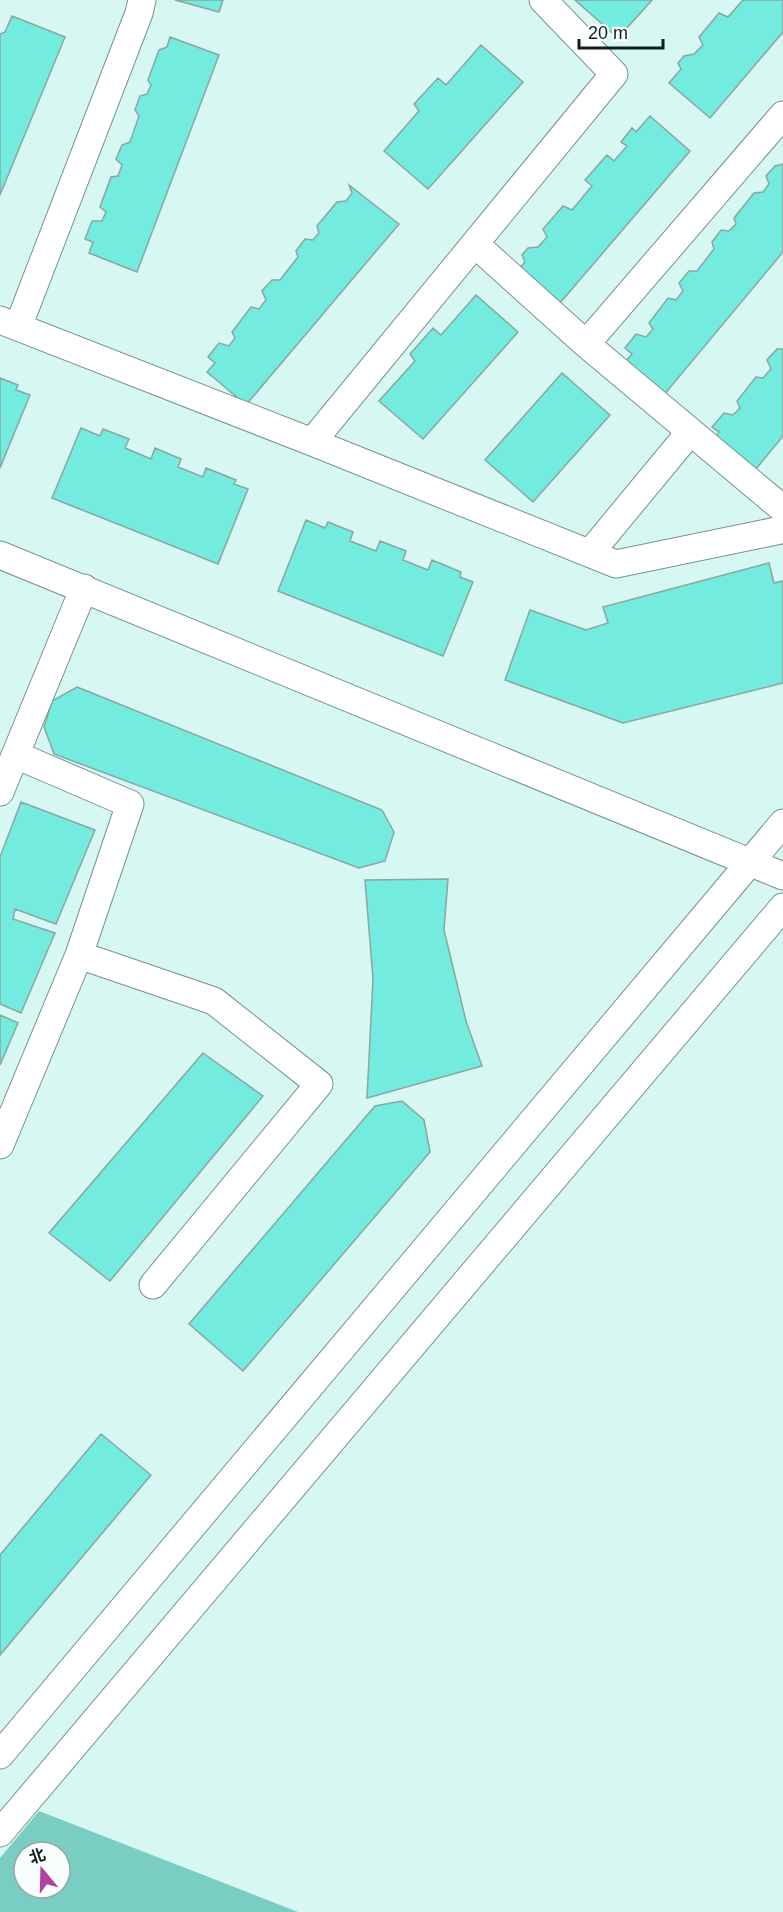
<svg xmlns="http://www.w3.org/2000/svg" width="783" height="1912" viewBox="0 0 783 1912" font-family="Helvetica,'Noto Sans SC',sans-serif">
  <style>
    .green { fill: #7acdc3; fill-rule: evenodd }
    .building { fill: #73ebde; stroke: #89a6a2; stroke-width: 1.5 }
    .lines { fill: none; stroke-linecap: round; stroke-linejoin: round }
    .minor-casing { stroke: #77938f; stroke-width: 29 }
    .minor { stroke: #fff; stroke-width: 27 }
  </style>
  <rect width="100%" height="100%" fill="#d7f7f2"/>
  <path class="green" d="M39,1811L298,1912H0V1858ZM24,1852H60V1888H24Z"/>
  <path class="building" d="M175,0H223L219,12Z
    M575,0H652L618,38Z
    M743,0H783V32L710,118L669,83L681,69L678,63L684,56L694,54L703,45L699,37L719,13L728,17Z
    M12,16L65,37L0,195V34L5,32Z
    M170,37L219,55L137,272L89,253L93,242L85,239L92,221H102L106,212L100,207L111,177L118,176L122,165L116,159L122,145L130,142L139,116L135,110L140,96L147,94L151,85L148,80L159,50L167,47Z
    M481,45L523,82L428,189L384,151L419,111L414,104L438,78L446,85Z
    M650,116L690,151L554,310L512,276L525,262L522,255L528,248L538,247L547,237L543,229L563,206L572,210L592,186L585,180L607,155L614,161L627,146L621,142L632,128L636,132Z
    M783,164V252L663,396L623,364L632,354L625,348L636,334L646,337L653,329L649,323L668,298L676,300L683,291L679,283L689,271H697L714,249L712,242L721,230L729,231L736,224L734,218L754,193L763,192L769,184L766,176L775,166Z
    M349,185L399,224L246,405L207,372L215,363L208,357L219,343L229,346L235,338L232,332L251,307L259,309L266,300L262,291L272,280H280L298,257L296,251L305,239L313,240L319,233L317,226L337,202L346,201L352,193Z
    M476,295L518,332L423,439L379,401L415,361L410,354L433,328L441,335Z
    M777,349H783V436L751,475L711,442L719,432L712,427L724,413L733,415L740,408L737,401L756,377L763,378L771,369L767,360Z
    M562,373L610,415L533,502L485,460Z
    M0,378L18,385L16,390L30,395L0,468Z
    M81,428L100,436L103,429L129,439L125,448L151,459L155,448L181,459L178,467L203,477L206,468L236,480L234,484L248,489L218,564L52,498Z
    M306,520L325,528L328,522L353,532L350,541L376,551L380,541L406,551L403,560L428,570L432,560L461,572L460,577L473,582L443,656L278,591Z
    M769,563L774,583L783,581V683L623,723L505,680L530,610L586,630L608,623L603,607Z
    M77,687L382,810L394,832L385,861L359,868L54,754L44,727L52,701Z
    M21,802L95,830L56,924L15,909L13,919L55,933L21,1013L0,1004V857Z
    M448,879L444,930L466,1021L482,1066L367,1098L373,979L365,880Z
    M0,1015L18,1023L0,1065Z
    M203,1053L263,1096L110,1281L49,1233Z
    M402,1101L424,1120L430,1152L243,1371L189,1324L375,1106Z
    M101,1434L151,1475L0,1655V1555Z"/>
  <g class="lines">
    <defs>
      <path id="minor" d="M475,244L586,344L783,509
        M0,320L312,442L616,564L781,530L783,528
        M18,327L139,13L142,0
        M586,344L783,115
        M312,442L614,74L543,0
        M590,553L690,432
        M0,555L783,876
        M0,792L84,588
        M79,955L214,1001L319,1084L153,1285
        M0,1145L79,955L130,804L16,755
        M0,1755L783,823
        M0,1833L783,907"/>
    </defs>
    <use href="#minor" class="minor-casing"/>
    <use href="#minor" class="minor"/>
  </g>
  <g transform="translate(42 1870) rotate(341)"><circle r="28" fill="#f8fefd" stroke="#9ca4a3" stroke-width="1.5"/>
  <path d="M0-4.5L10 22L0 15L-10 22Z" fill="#b1419d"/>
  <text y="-9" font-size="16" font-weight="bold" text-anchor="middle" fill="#121e1c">北</text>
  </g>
  <path d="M579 39v9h84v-9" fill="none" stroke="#121e1c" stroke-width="3"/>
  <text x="588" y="39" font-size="18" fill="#121e1c" stroke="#f8fefd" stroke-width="4.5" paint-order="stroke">20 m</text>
</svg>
